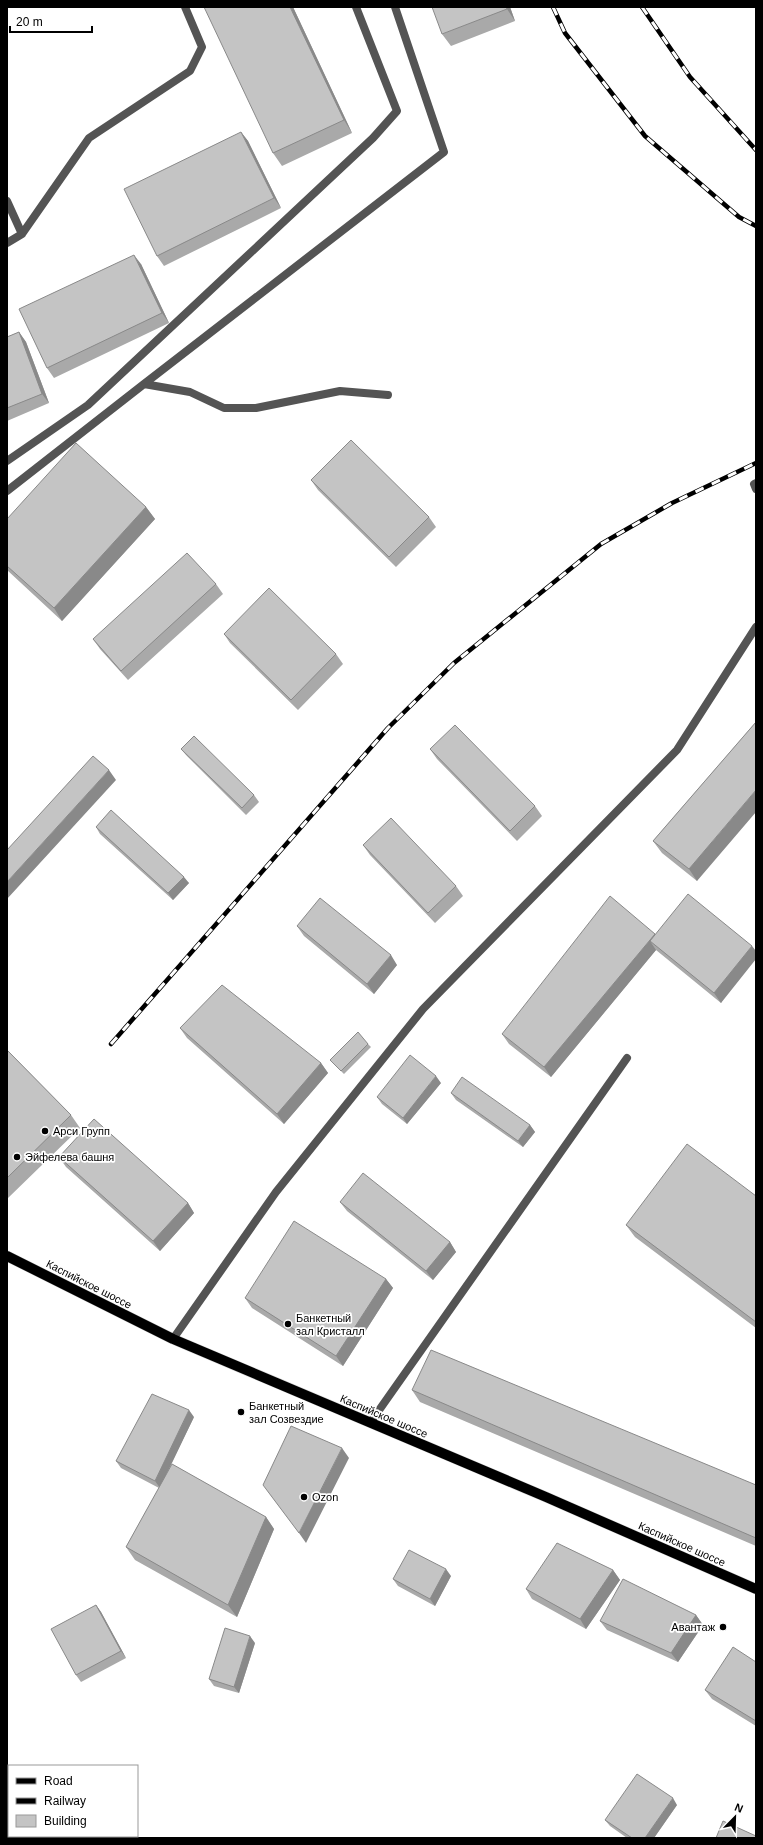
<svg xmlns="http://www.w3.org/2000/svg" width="763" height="1845" viewBox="0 0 763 1845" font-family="Helvetica,sans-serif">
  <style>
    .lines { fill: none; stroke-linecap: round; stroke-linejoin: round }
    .primary-casing { stroke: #dbdbdb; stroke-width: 11 }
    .service { stroke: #545454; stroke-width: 8 }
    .primary { stroke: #000; stroke-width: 10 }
    .rail-casing { stroke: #000; stroke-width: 4.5 }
    .rail { stroke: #fff; stroke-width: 3; stroke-dasharray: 9; stroke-linecap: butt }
    .wall { fill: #a9a9a9 }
    .shaded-wall { fill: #898989 }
    .building { fill: #c4c4c4; stroke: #898989 }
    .poi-dot { fill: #000; stroke: #fff; stroke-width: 1.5 }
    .labels { text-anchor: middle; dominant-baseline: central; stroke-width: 3.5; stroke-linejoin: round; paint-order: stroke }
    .poi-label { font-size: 11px; fill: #000; stroke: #fff; text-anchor: start }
    .street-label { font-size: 11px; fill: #000; stroke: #fff }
  </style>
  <rect width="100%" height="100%" fill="#fff"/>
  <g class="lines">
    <defs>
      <path id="primary" d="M7,1256L173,1339L546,1497L756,1589"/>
    </defs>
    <use href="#primary" class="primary-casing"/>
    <path class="service" d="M7,201L22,234
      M7,243L22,234L89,138L190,71L202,47L185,7
      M144,384L444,152L395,7
      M7,461L88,405L373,138L397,111L356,7
      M756,483L754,484L756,489
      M7,491L144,384L190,392L224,408H256L340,391L388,395
      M173,1339L276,1192L423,1009L677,750L756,627
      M370,1423L627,1058"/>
    <use href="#primary" class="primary"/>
    <defs>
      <path id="rail" d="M553,7L565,33L645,136L739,217L756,226
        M642,7L690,77L756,150
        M111,1044L388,728L454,663L601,544L672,503L756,463"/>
    </defs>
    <use href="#rail" class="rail-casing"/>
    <use href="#rail" class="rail"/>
  </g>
  <path class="wall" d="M293,7L352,133L282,166L273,153Z
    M510,7L515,21L451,46L442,34Z
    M241,132L248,141L281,208L164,266L157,256Z
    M141,264L169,323L54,378L47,368Z
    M19,332L26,342L49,403L7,421V337Z
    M311,480L429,517L436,527L396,567L318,490Z
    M146,507L155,519L62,621L7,570V519Z
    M216,584L223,594L128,680L100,649L93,639Z
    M224,634L336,654L343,664L298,710L230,643Z
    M756,722L697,881L662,853L653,841Z
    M181,749L254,795L259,802L246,815L186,755Z
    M430,749L535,806L542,816L517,841L437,759Z
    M96,827L189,883L173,900L100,834Z
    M363,845L456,886L463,896L435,923L370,855Z
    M297,926L397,965L374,994L304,936Z
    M655,934V935L752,946L721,1003L656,950L551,1077L509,1044L502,1034Z
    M180,1028L321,1063L328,1073L284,1124L187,1038Z
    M368,1044L371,1047L344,1074L330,1060Z
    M7,1050L71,1115L80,1128L7,1199Z
    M441,1083L407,1124L382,1104L377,1097Z
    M451,1093L530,1125L535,1132L523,1147L456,1100Z
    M59,1157L188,1203L194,1213L160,1251L66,1167Z
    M756,1196V1328L635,1237L626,1225Z
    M340,1202L450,1242L456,1252L433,1280L347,1211Z
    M386,1279L393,1288L343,1366L252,1308L245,1298Z
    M412,1390L756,1485V1546L420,1402Z
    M194,1417L166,1474L266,1517L274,1529L237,1617L135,1560L126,1547L159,1488L121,1468L116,1461Z
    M613,1570L620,1580L586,1629L532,1599L526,1589Z
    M451,1576L435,1606L398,1586L393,1579Z
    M96,1605L101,1612L126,1658L81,1682L76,1675Z
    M696,1615L703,1625L678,1662L607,1630L600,1621Z
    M255,1643L239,1693L214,1686L209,1679Z
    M756,1662V1726L712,1699L705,1690Z
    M677,1805L654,1838H627L610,1826L605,1820Z"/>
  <path class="shaded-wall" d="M290,7H293L352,133L344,120Z
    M506,7H510L515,21L507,9Z
    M241,132L248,141L281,208L274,198Z
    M134,255L141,264L169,323L162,313Z
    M19,332L26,342L49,403L42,394Z
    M146,507L155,519L62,621L54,608Z
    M109,770L116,780L7,899V882Z
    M756,790V812L697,881L689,869Z
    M184,877L189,883L173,900L168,893Z
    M655,934L661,943L650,941L656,950L551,1077L544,1067Z
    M752,946L756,951V959L721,1003L714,993Z
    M391,955L397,965L374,994L367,984Z
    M321,1063L328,1073L284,1124L277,1114Z
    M436,1076L441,1083L407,1124L403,1118Z
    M530,1125L535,1132L523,1147L518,1141Z
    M188,1203L194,1213L160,1251L153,1241Z
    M450,1242L456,1252L433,1280L426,1271Z
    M386,1279L393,1288L343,1366L336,1356Z
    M189,1410L194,1417L160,1488L155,1481Z
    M342,1448L349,1458L306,1543L299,1533Z
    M266,1517L274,1529L237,1617L228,1605Z
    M446,1569L451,1576L435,1606L430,1599Z
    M613,1570L620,1580L586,1629L580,1619Z
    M96,1605L101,1612L126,1658L121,1651Z
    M696,1615L703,1625L678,1662L671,1653Z
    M250,1636L255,1643L239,1693L234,1687Z
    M673,1798L677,1805L654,1838H645Z"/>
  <path class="building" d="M204,7H290L344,120L273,153Z
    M432,7H506L507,9L442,34Z
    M241,132L274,198L157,256L124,189Z
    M134,255L162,313L47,368L19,309Z
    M19,332L42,394L7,408V337Z
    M351,440L429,517L389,557L311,480Z
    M76,443L146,507L54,608L7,566V519Z
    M187,553L216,584L121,671L93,639Z
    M269,588L336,654L291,700L224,634Z
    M756,722V790L689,869L653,841Z
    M455,725L535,806L510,831L430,749Z
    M194,736L254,795L242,808L181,749Z
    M93,756L109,770L7,882V850Z
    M111,810L184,877L168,893L96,827Z
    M391,818L456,886L428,913L363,845Z
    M688,894L752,946L714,993L650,941Z
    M610,896L655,934L544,1067L502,1034Z
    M320,898L391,955L367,984L297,926Z
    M222,985L321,1063L277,1114L180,1028Z
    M358,1032L368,1044L341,1071L330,1060Z
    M7,1050L71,1115L7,1178Z
    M410,1055L436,1076L403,1118L377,1097Z
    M462,1077L530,1125L518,1141L451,1093Z
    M94,1119L188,1203L153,1241L59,1157Z
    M687,1144L756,1196V1322L626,1225Z
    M363,1173L450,1242L426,1271L340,1202Z
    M294,1221L386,1279L336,1356L245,1298Z
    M431,1350L756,1485V1538L412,1390Z
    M152,1394L189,1410L155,1481L116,1461Z
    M291,1426L342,1448L299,1533L263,1485Z
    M172,1464L266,1517L228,1605L126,1547Z
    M557,1543L613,1570L580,1619L526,1589Z
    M409,1550L446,1569L430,1599L393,1579Z
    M623,1579L696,1615L671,1653L600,1621Z
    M96,1605L121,1651L76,1675L51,1629Z
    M225,1628L250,1636L234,1687L209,1679Z
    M733,1647L756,1662V1721L705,1690Z
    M637,1774L673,1798L645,1838H632L605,1820Z
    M723,1821L756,1836V1838H716Z"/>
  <g class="poi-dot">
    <circle cx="45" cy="1131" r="4"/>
    <circle cx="17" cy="1157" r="4"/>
    <circle cx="288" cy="1324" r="4"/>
    <circle cx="241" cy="1412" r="4"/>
    <circle cx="304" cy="1497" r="4"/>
    <circle cx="723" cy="1627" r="4"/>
  </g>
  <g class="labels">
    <g class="poi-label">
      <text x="53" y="1131">Арси Групп</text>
      <text x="25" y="1157">Эйфелева башня</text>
      <text x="296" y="1318">Банкетный<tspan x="296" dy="13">зал Кристалл</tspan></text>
      <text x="249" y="1406">Банкетный<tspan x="249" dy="13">зал Созвездие</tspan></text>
      <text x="312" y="1497">Ozon</text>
      <text x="715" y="1627" text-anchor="end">Авантаж</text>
    </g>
    <g class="street-label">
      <text transform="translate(89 1284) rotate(27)">Каспийское шоссе</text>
      <text transform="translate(384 1416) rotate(23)">Каспийское шоссе</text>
      <text transform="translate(682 1544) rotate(24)">Каспийское шоссе</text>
    </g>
  </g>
  <rect width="763" height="1845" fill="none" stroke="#000000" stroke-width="16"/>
  <rect x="8" y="1765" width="130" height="72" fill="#ffffff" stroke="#999999"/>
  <rect x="16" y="1778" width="20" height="6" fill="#000000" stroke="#999999"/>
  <text x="44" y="1785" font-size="12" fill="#000000">Road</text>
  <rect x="16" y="1798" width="20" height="6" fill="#000000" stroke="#999999"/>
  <text x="44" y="1805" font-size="12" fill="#000000">Railway</text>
  <rect x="16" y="1815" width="20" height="12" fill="#c4c4c4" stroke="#999999"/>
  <text x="44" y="1825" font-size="12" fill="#000000">Building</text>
  <g transform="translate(735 1817) rotate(23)" stroke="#ffffff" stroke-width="3" paint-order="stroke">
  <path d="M0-3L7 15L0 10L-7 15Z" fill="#000000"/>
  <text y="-6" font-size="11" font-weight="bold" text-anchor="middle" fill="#000000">N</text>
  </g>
  <path d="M10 26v6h82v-6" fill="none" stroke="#000000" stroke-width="2"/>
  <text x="16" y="26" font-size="12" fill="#000000" stroke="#ffffff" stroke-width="3" paint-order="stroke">20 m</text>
</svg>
